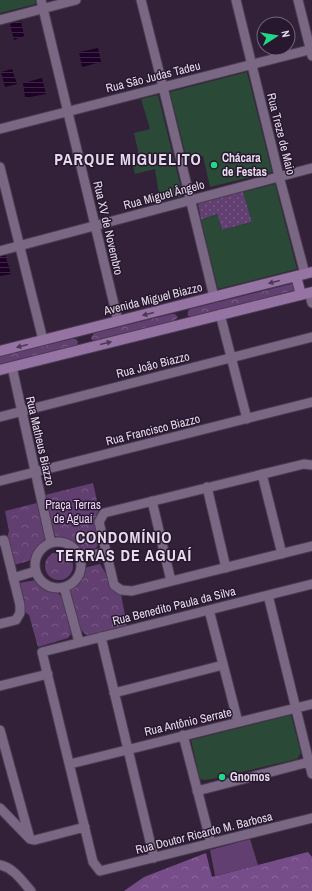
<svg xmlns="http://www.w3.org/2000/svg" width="312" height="891" viewBox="0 0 312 891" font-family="'Archivo Narrow',sans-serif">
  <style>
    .grass { fill: #623f71 }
    .forest { fill: url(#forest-crowns) }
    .park { fill: url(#park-crowns) }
    .garden { fill: url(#garden-dots) }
    .water { fill: url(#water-rules) }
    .building { fill: #2a4937 }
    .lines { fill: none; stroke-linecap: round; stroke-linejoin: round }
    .street-casing { stroke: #4b3c51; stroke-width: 11 }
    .secondary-casing { stroke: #4b3c51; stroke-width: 12 }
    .street { stroke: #7a6783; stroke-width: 9 }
    .secondary { stroke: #9574a3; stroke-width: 10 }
    .oneway { fill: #4e3858 }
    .poi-dot { fill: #21d887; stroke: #28182f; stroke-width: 1.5 }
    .labels { text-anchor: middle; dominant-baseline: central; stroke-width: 3; stroke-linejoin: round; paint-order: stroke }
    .street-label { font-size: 12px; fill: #e6dbeb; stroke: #28182f }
    .poi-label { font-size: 12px; font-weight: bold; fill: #e6dbeb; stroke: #28182f; text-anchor: start }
    .park-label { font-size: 12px; fill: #edd5f8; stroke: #28182f }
    .district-label { font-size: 16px; font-weight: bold; letter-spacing: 1px; fill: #e6dbeb; stroke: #28182f }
  </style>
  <defs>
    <pattern id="forest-crowns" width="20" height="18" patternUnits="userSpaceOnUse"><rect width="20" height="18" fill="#774d89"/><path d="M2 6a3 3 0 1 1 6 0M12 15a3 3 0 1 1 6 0" fill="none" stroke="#8a669a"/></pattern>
    <pattern id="park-crowns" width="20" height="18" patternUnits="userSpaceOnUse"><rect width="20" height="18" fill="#623f71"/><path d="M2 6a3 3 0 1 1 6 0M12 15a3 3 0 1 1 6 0" fill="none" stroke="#785a85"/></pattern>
    <pattern id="garden-dots" width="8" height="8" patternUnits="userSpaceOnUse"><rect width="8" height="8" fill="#623f71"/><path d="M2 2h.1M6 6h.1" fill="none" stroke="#785a85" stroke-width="1.8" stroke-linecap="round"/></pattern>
    <pattern id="water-rules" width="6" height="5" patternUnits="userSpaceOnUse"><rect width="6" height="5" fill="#1c0026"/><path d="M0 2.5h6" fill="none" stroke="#3d2546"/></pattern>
  </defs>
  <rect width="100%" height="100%" fill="#322139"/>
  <path class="grass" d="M250,839L258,865L215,876L210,850Z"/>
  <path class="forest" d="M308,852L312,857V891H124L144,877L206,853L212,877Z"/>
  <path class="park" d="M291,284L294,285L295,290L292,291L192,317L188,316C187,313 188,311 190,309Z
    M172,314H175L178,317L174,321L96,340H92L91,338L94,333Z
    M72,339H76L78,342L77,345L74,346L0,364V356Z
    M93,483L99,510C93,520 98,530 100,541L96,548L89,550V553L81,555C77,542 67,539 55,536L45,495Z
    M37,503L45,540L36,549L32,560L14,565L7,538L9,531L5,511Z
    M45 566a14 14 0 1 1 28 0a14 14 0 1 1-28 0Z
    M100,564L108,577L111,589L121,594L127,626C117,628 100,635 90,635C76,636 72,601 69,590L78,584L84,568Z
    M36,580C43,586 58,591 63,598L71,634L68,638L38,647L29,615L25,612L19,583Z"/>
  <path class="garden" d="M243,191L252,222L222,230L217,214L201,220L198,203Z"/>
  <path class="water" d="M21,21L24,36L14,40L10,24Z
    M98,48L101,62L82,67L79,52Z
    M12,69L17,84L5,87L1,72Z
    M42,78L46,94L25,98L23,83Z
    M5,254L11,274L0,276V255Z"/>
  <path class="building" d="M0,0H35L36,4L0,13Z
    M247,72L272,172L210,187L203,156L187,160L170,92Z
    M158,95L183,196L160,202L155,169L135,174L132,162L140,160L134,133L150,129L141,99Z
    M275,184L297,269L218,289L201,220L217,214L222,230L252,222L243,192Z
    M291,715L301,753L297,759L212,779L204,780L200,779L191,740Z"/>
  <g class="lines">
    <defs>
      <path id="street" d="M41,0L118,321
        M141,0L163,87L214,297
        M236,0L279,176L305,274
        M298,0L312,56
        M0,20L76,0
        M0,129L312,49
        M0,167L43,340
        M0,251L312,168
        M309,293L312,303
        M220,314L247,419
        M12,367L51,543
        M0,417L312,337
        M312,465L304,464L104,513L99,522L114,585L121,590L132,591L312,546
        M262,474L282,554
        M0,481L312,402
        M207,487L226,568
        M152,501L171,581
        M0,541L4,540L20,605V613L16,620L0,624
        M35 565a23 23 0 1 1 46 0a23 23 0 1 1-46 0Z
        M80,558L106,552
        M13,578L36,571
        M312,584L42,652L93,862L100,871L312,818
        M64,587L79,642
        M268,595L312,774
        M209,610L238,722
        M101,637L154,858
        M0,686L48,674
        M114,693L223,665
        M0,730L30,839
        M183,735L211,843
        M70,764L312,704
        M197,791L309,762
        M0,808L30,839L35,840L85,827
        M0,865C14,868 22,881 31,891"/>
      <path id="secondary" d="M296,276L301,295
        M0,351L312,272
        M0,370L312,292"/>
    </defs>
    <use href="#street" class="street-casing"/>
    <use href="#secondary" class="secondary-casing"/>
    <use href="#street" class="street"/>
    <use href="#secondary" class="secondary"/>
  </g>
  <defs><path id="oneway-solid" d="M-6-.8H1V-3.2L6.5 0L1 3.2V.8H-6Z"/></defs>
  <g class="oneway">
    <use href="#oneway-solid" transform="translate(274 282) rotate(166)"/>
    <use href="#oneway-solid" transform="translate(148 314) rotate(166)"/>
    <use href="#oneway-solid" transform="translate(106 343) rotate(-14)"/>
    <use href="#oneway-solid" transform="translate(22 346) rotate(166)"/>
  </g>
  <g class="poi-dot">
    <circle cx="214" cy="165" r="4"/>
    <circle cx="222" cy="777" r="4"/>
  </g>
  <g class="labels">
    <g class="street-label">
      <text transform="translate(153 77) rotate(-14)">Rua São Judas Tadeu</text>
      <text transform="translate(281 134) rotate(76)">Rua Treze de Maio</text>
      <text transform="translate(164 195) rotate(-15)">Rua Miguel Ângelo</text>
      <text transform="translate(108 228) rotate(77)">Rua XV de Novembro</text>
      <text transform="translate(153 299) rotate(-14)">Avenida Miguel Biazzo</text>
      <text transform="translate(153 365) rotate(-14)">Rua João Biazzo</text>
      <text transform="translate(153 430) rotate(-14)">Rua Francisco Biazzo</text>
      <text transform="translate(40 441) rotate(77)">Rua Matheus Biazzo</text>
      <text transform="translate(174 606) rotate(-14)">Rua Benedito Paula da Silva</text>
      <text transform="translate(188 722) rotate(-13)">Rua Antônio Serrate</text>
      <text transform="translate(204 833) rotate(-14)">Rua Doutor Ricardo M. Barbosa</text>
    </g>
    <g class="poi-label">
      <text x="222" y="158">Chácara<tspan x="222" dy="14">de Festas</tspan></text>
      <text x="230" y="777">Gnomos</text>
    </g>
    <g class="park-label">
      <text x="73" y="505">Praça Terras<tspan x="73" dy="14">de Aguaí</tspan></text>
    </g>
    <g class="district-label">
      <text x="128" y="159">PARQUE MIGUELITO</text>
      <text x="124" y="537">CONDOMÍNIO<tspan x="124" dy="18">TERRAS DE AGUAÍ</tspan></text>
    </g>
  </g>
  <g transform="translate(276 36) rotate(78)"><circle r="19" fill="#28182f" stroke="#74667a"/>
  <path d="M0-3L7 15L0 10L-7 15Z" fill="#21d887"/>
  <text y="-6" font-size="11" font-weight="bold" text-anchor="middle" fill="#e6dbeb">N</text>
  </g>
</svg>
